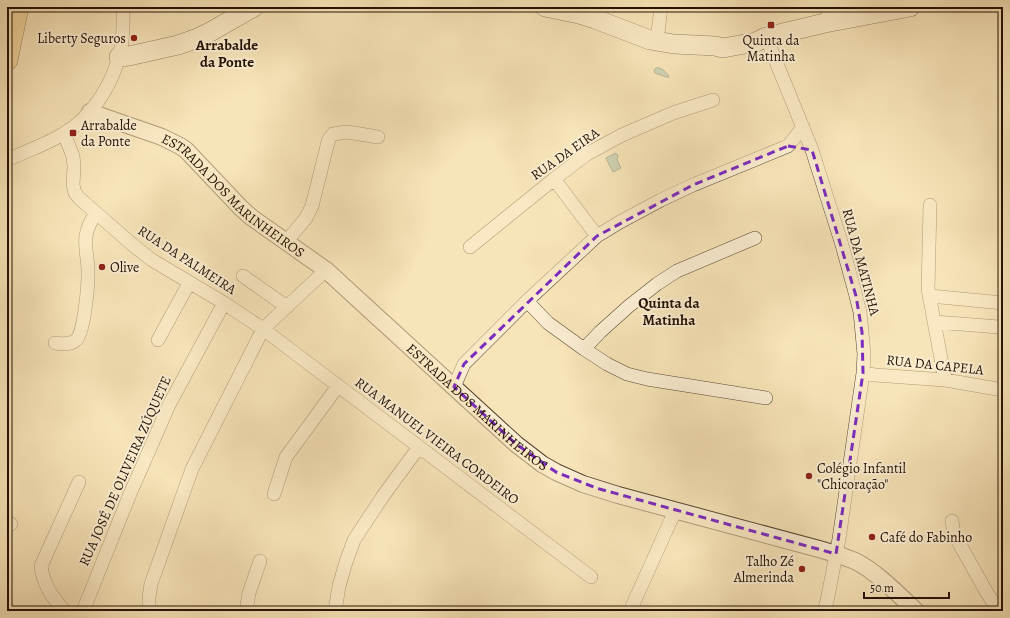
<svg xmlns="http://www.w3.org/2000/svg" width="1010" height="618" viewBox="0 0 1010 618" font-family="Alegreya,serif">
  <style>
    .water { fill: #9dbfad; stroke: #6c7969 }
    .lines { fill: none; stroke-linecap: round; stroke-linejoin: round }
    .minor-casing { stroke: #584631; stroke-width: 14 }
    .tertiary-casing { stroke: #584631; stroke-width: 18 }
    .secondary-casing { stroke: #231104; stroke-width: 20 }
    .primary-casing { stroke: #231104; stroke-width: 22 }
    .minor { stroke: #faedd1; stroke-width: 13 }
    .tertiary { stroke: #faedd1; stroke-width: 16 }
    .secondary { stroke: #faedd1; stroke-width: 19 }
    .primary { stroke: #ecc27c; stroke-width: 21 }
    .marked { fill: none; stroke: #7b2cbf; stroke-width: 3; stroke-dasharray: 8 5; stroke-linejoin: round }
    .poi-dot { fill: #8f2418; stroke: #faedd1; stroke-width: 1.5 }
    .labels { text-anchor: middle; dominant-baseline: central; stroke-width: 4; stroke-linejoin: round; paint-order: stroke }
    .poi-label { font-size: 14px; fill: #231104; stroke: #faedd1; text-anchor: start }
    .street-label { font-size: 14px; fill: #231104; stroke: #faedd1 }
    .neighbourhood-label { font-size: 15px; font-weight: bold; fill: #231104; stroke: #faedd1 }
  </style>
  <rect width="100%" height="100%" fill="#f7e4b8"/>
  <filter id="stains"><feTurbulence type="fractalNoise" baseFrequency=".005" numOctaves="4"/><feColorMatrix values="0 0 0 0 .2 0 0 0 0 .09 0 0 0 0 .02 0 0 0 .5 -.17"/></filter>
  <radialGradient id="worn" r=".72"><stop offset=".6" stop-color="#630" stop-opacity="0"/><stop offset="1" stop-color="#630" stop-opacity=".3"/></radialGradient>
  <path class="water" d="M656,68C661,67 665,71 668,75L669,77H666L655,73L654,70Z
    M616,153L618,156L617,160L621,168L613,172L606,158Z"/>
  <g class="lines">
    <defs>
      <path id="minor" d="M825,23L831,7
        M766,37L812,150L842,245L856,296L860,312L864,354L863,373L839,539L827,601L824,611
        M657,41L661,7
        M64,134L73,156L74,166L73,185L75,193L79,198L134,246L152,260L224,303L263,329L591,577
        M7,160C26,151 45,145 63,134C93,117 115,81 121,47C124,34 123,20 123,7
        M554,179L597,236
        M930,205L928,289L945,380
        M286,242L306,218L312,206L327,146L329,139L333,134L347,132L378,137
        M470,247L554,179L587,154L622,135L673,113L713,100
        M243,276L287,307
        M930,296L1003,303
        M527,301L548,323L584,349L607,364L627,374L647,379L766,398
        M935,322L999,327L1003,325
        M158,340L189,283
        M55,343C62,344 70,345 76,340C84,334 88,287 88,275C89,262 84,249 86,236C87,227 91,221 96,213
        M584,349L600,332L629,306L657,284L677,271L755,238
        M863,373L875,375L945,380L1003,390
        M454,387L464,364L527,301L597,236L620,222L661,200L693,185L788,146L803,127
        M274,494L286,457L338,386
        M952,521L954,534L987,593L999,611
        M7,522L11,524
        M65,611C52,598 43,584 41,566L79,482
        M83,611L130,494L169,405L224,303
        M149,611V598L151,584L192,469L263,329L326,270
        M246,611L249,593L260,561
        M335,611L339,586L346,562L354,540L383,496L419,447
        M630,611L675,511"/>
      <g id="tertiary">
        <path id="s1" d="M90,112L162,137L180,146L186,150L241,208L251,217L326,270L516,444L542,464L556,472L583,484L618,495L819,549C831,552 843,556 855,561C877,572 898,594 916,611"/>
      </g>
      <path id="secondary" d="M545,7L579,14L595,19L650,40L674,44L715,46L723,48L756,42L766,37L825,23L910,7
        M119,57L129,56L178,45L195,39L210,32L254,7"/>
      <path id="primary" d="M7,60L18,7"/>
    </defs>
    <use href="#minor" class="minor-casing"/>
    <use href="#tertiary" class="tertiary-casing"/>
    <use href="#secondary" class="secondary-casing"/>
    <use href="#primary" class="primary-casing"/>
    <use href="#minor" class="minor"/>
    <use href="#tertiary" class="tertiary"/>
    <use href="#secondary" class="secondary"/>
    <use href="#primary" class="primary"/>
  </g>
  <path d="M0 0H1010V618H0ZM788,146L812,150L856,296L862,332L863,373L836,554L596,488L556,472L516,444L454,387L464,364L597,236L693,185Z" fill="#f7e4b8" fill-opacity=".55" fill-rule="evenodd"/>
  <path class="marked" d="M788,146L812,150L856,296L862,332L863,373L836,554L596,488L556,472L516,444L454,387L464,364L597,236L693,185Z"/>
  <g class="poi-dot">
    <rect x="767" y="21" width="8" height="8" rx="2"/>
    <circle cx="134" cy="38" r="4"/>
    <rect x="69" y="129" width="8" height="8" rx="2"/>
    <circle cx="102" cy="267" r="4"/>
    <circle cx="809" cy="476" r="4"/>
    <circle cx="872" cy="537" r="4"/>
    <circle cx="802" cy="569" r="4"/>
  </g>
  <g class="labels">
    <g class="poi-label">
      <text x="126" y="38" text-anchor="end">Liberty Seguros</text>
      <text x="771" y="40" text-anchor="middle">Quinta da<tspan x="771" dy="16">Matinha</tspan></text>
      <text x="81" y="125">Arrabalde<tspan x="81" dy="16">da Ponte</tspan></text>
      <text x="110" y="267">Olive</text>
      <text x="817" y="468">Colégio Infantil<tspan x="817" dy="16">"Chicoração"</tspan></text>
      <text x="880" y="537">Café do Fabinho</text>
      <text x="794" y="561" text-anchor="end">Talho Zé<tspan x="794" dy="16">Almerinda</tspan></text>
    </g>
    <g class="street-label">
      <text transform="translate(565 154) rotate(-35)">RUA DA EIRA</text>
      <text stroke="none"><textPath href="#s1" startOffset="169">ESTRADA DOS MARINHEIROS</textPath></text>
      <text transform="translate(187 260) rotate(33)">RUA DA PALMEIRA</text>
      <text transform="translate(861 262) rotate(75)">RUA DA MATINHA</text>
      <text transform="translate(935 365) rotate(6)">RUA DA CAPELA</text>
      <text stroke="none"><textPath href="#s1" startOffset="493">ESTRADA DOS MARINHEIROS</textPath></text>
      <text transform="translate(437 441) rotate(37)">RUA MANUEL VIEIRA CORDEIRO</text>
      <text transform="translate(125 471) rotate(-66)">RUA JOSÉ DE OLIVEIRA ZÚQUETE</text>
    </g>
    <g class="neighbourhood-label">
      <text x="227" y="45">Arrabalde<tspan x="227" dy="17">da Ponte</tspan></text>
      <text x="669" y="303">Quinta da<tspan x="669" dy="17">Matinha</tspan></text>
    </g>
  </g>
  <rect width="1010" height="618" fill="none" stroke="#f7e4b8" stroke-width="24"/>
  <rect x="8" y="8" width="994" height="602" fill="none" stroke="#231104" stroke-width="2"/>
  <rect x="12" y="12" width="986" height="594" fill="none" stroke="#231104"/>
  <path d="M864 592v6h85v-6" fill="none" stroke="#231104" stroke-width="2"/>
  <text x="870" y="592" font-size="12" fill="#231104" stroke="#faedd1" stroke-width="3" paint-order="stroke">50 m</text>
  <rect width="100%" height="100%" filter="url(#stains)"/>
  <rect width="100%" height="100%" fill="url(#worn)"/>
</svg>
